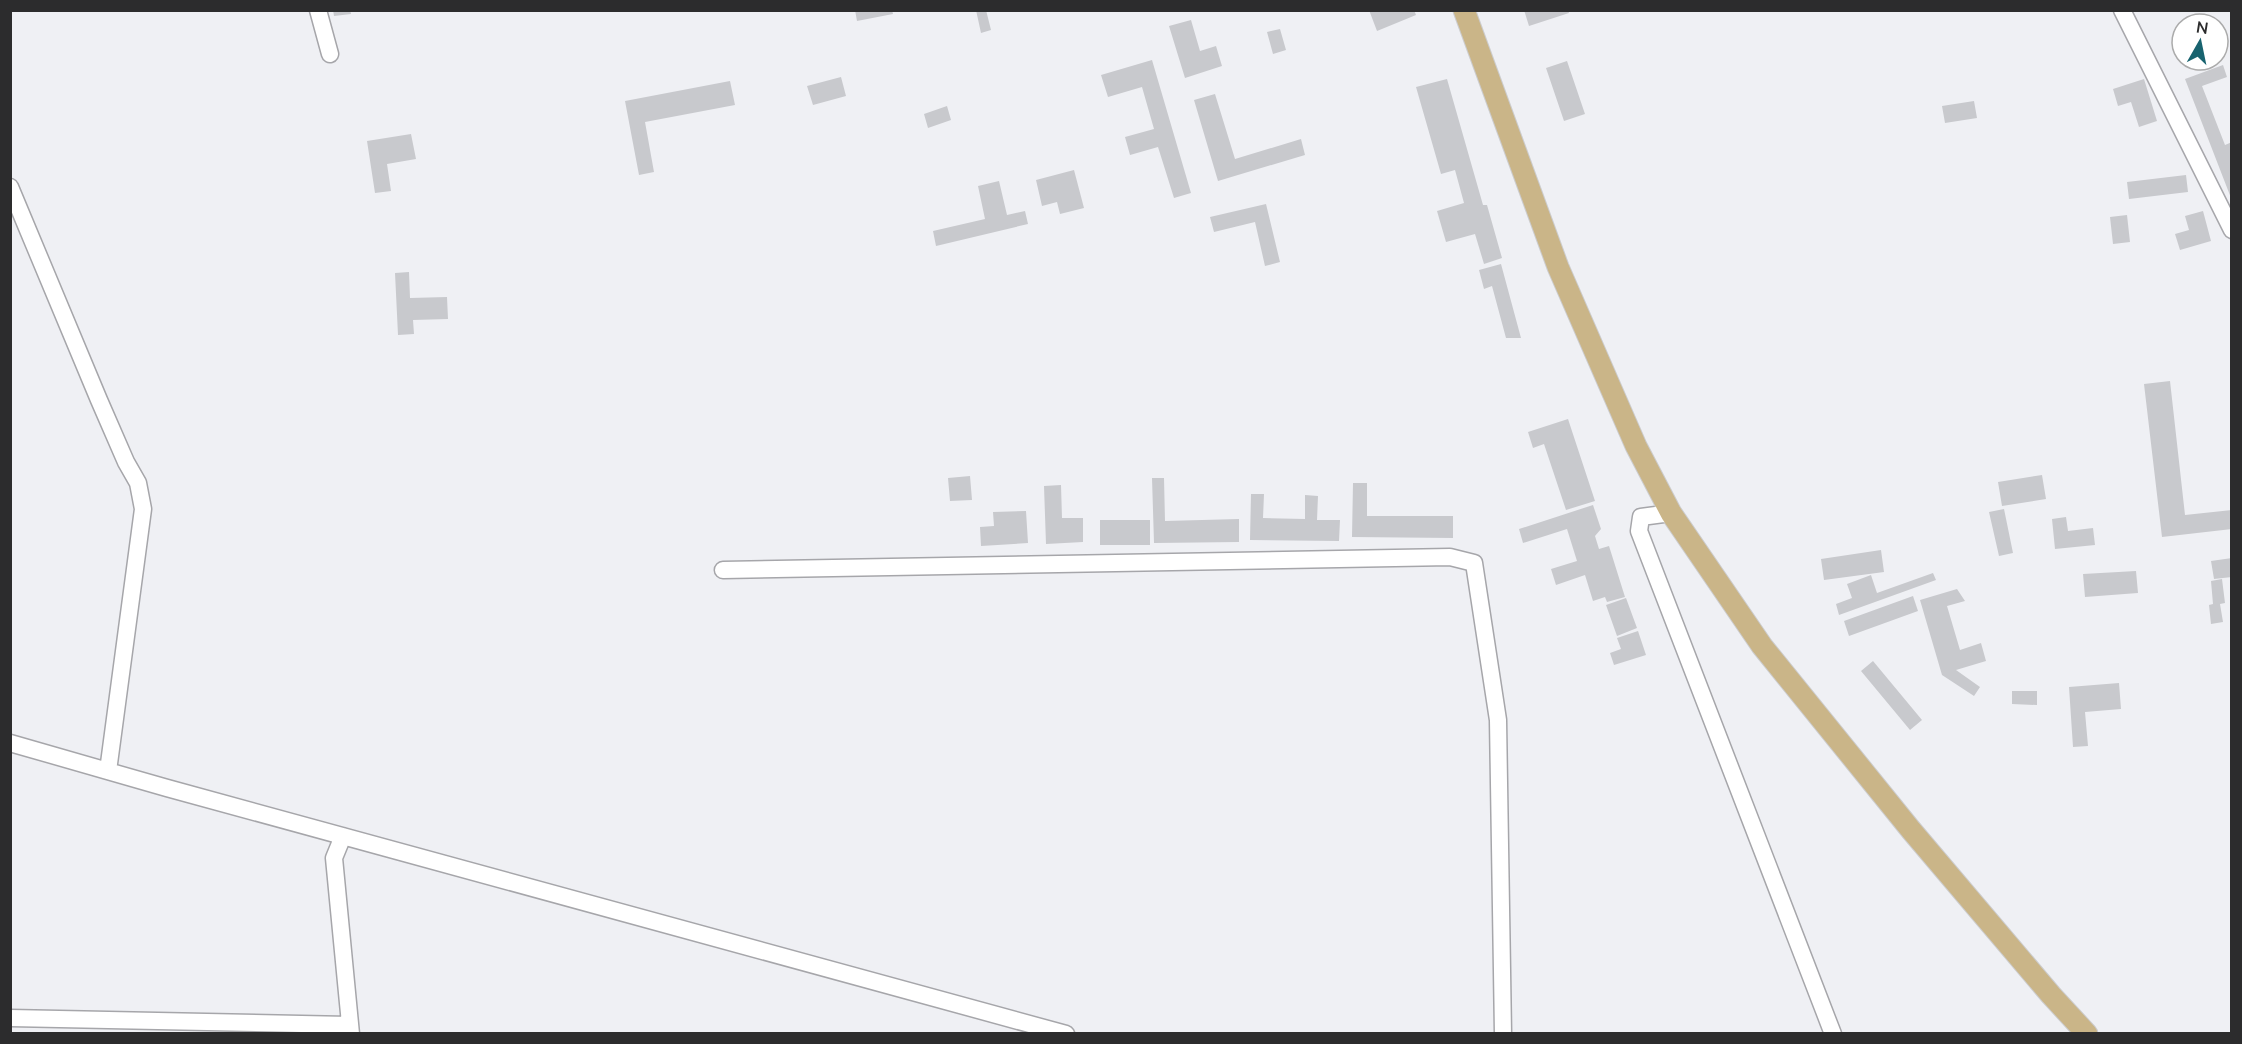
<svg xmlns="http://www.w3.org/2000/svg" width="2242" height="1044" viewBox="0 0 2242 1044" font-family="'Nunito Sans',sans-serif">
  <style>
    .building { fill: #c8c9cd }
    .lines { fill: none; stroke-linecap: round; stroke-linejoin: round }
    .minor-casing { stroke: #a6a6aa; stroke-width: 19 }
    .major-casing { stroke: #cccccd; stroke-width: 23 }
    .minor { stroke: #fff; stroke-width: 16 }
    .major { stroke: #cab588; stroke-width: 21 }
  </style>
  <rect width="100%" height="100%" fill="#eff0f4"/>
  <path class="building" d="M333,10H350L351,14L334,16Z
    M855,10H892L893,14L857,21Z
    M976,10H986L991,30L981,33Z
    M1369,10H1414L1416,15L1377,31Z
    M1524,10H1568L1569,13L1529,26Z
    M1191,20L1200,51L1216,46L1222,66L1185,78L1169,26Z
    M1280,29L1286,50L1273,54L1267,32Z
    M1152,60L1191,193L1174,198L1158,147L1130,155L1125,137L1154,129L1142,87L1108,97L1101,75Z
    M1567,61L1585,114L1564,121L1546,68Z
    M2223,65L2227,77L2202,86L2225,145L2232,142L2231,198L2185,79Z
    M841,77L846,96L813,105L807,86Z
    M1447,79L1483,205H1487L1502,258L1484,264L1475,234L1446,242L1437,211L1464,203L1455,170L1441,174L1416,87Z
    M2144,79L2157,121L2139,127L2131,102L2118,106L2113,89Z
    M730,81L735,105L645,122L654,172L639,175L625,101Z
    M1215,94L1235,159L1301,139L1305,155L1218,181L1194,100Z
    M1974,101L1977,118L1945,123L1942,106Z
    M947,106L951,120L928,128L924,114Z
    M411,134L416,159L387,164L391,191L375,193L367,141Z
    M1074,170L1084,208L1060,214L1057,202L1042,206L1036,180Z
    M2186,175L2188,192L2129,199L2127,182Z
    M999,181L1007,215L1025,211L1028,224L936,246L933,231L985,219L978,186Z
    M1266,204L1280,262L1265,266L1255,222L1214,232L1210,217Z
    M2203,211L2211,241L2180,250L2175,234L2189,230L2185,216Z
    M2127,215L2130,242L2113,244L2110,217Z
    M1501,264L1521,338H1506L1492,286L1484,289L1479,270Z
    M409,272L410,298L447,297L448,319L413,320L414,334L398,335L395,273Z
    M2170,381L2185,515L2232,510V529L2162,537L2144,384Z
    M1568,419L1595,501L1566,510L1544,444L1533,448L1528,432Z
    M2042,475L2046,499L2002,506L1998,482Z
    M970,476L972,500L950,501L948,478Z
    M1152,478H1164L1165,521L1239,519V542L1154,543Z
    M1353,483H1367V516H1453V538L1352,537Z
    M1061,485L1062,518H1083V542L1046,544L1044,486Z
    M1251,494H1264L1263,518L1305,519V495L1318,496L1317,520H1340L1339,541L1250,540Z
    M1593,505L1601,529L1595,536L1599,549L1609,546L1625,597L1607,602L1605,597L1593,601L1585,575L1556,585L1551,569L1577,561L1567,529L1523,543L1519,529Z
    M2004,509L2013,553L1999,556L1989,512Z
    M1026,511L1028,543L981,546L980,527L994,526L993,512Z
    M2066,517L2068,531L2093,528L2095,545L2055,549L2052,519Z
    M1100,520H1150V545H1100Z
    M1881,550L1884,572L1824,580L1821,559Z
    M2232,558V577L2214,579L2211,561Z
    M2136,571L2138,593L2085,597L2083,574Z
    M1933,573L1936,580L1839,615L1836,604L1852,598L1847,584L1871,575L1877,593Z
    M2222,579L2225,603L2220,604L2223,622L2211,624L2209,605L2213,604L2211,581Z
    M1957,589L1965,601L1947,606L1960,650L1981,643L1986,661L1956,670L1980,687L1974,696L1942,675L1920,600Z
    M1913,596L1918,611L1849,636L1844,621Z
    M1626,598L1637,628L1617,636L1606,605Z
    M1638,631L1646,655L1614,665L1610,653L1621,649L1617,638Z
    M1873,661L1922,720L1910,730L1861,671Z
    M2119,683L2121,709L2085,712L2088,746L2073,747L2069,687Z
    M2012,691H2037V705L2012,704Z"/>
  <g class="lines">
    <defs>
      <path id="minor" d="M318,10L330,54
        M2122,10L2232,230
        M10,187L99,400L126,462L138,483L143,509L108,771
        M1671,513L1641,517L1639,531L1833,1034
        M723,570L1450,557L1474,563L1498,720L1503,1034
        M10,743L167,788L1066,1034
        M343,836L334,858L351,1034
        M10,1018L349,1025"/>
      <path id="major" d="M1464,10L1558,267L1636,446L1671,513L1762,646L1911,830L2051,995L2087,1034"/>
    </defs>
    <use href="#minor" class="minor-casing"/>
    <use href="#major" class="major-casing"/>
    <use href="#minor" class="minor"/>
    <use href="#major" class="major"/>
  </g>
  <rect width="2242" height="1044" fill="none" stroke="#2c2c2d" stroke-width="24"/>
  <g transform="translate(2200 42) rotate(9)"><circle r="28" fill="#ffffff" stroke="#ababab" stroke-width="1.5"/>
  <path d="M0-4.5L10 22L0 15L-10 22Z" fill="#18636f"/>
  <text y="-9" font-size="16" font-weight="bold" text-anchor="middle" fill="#2c2c2d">N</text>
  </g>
</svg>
